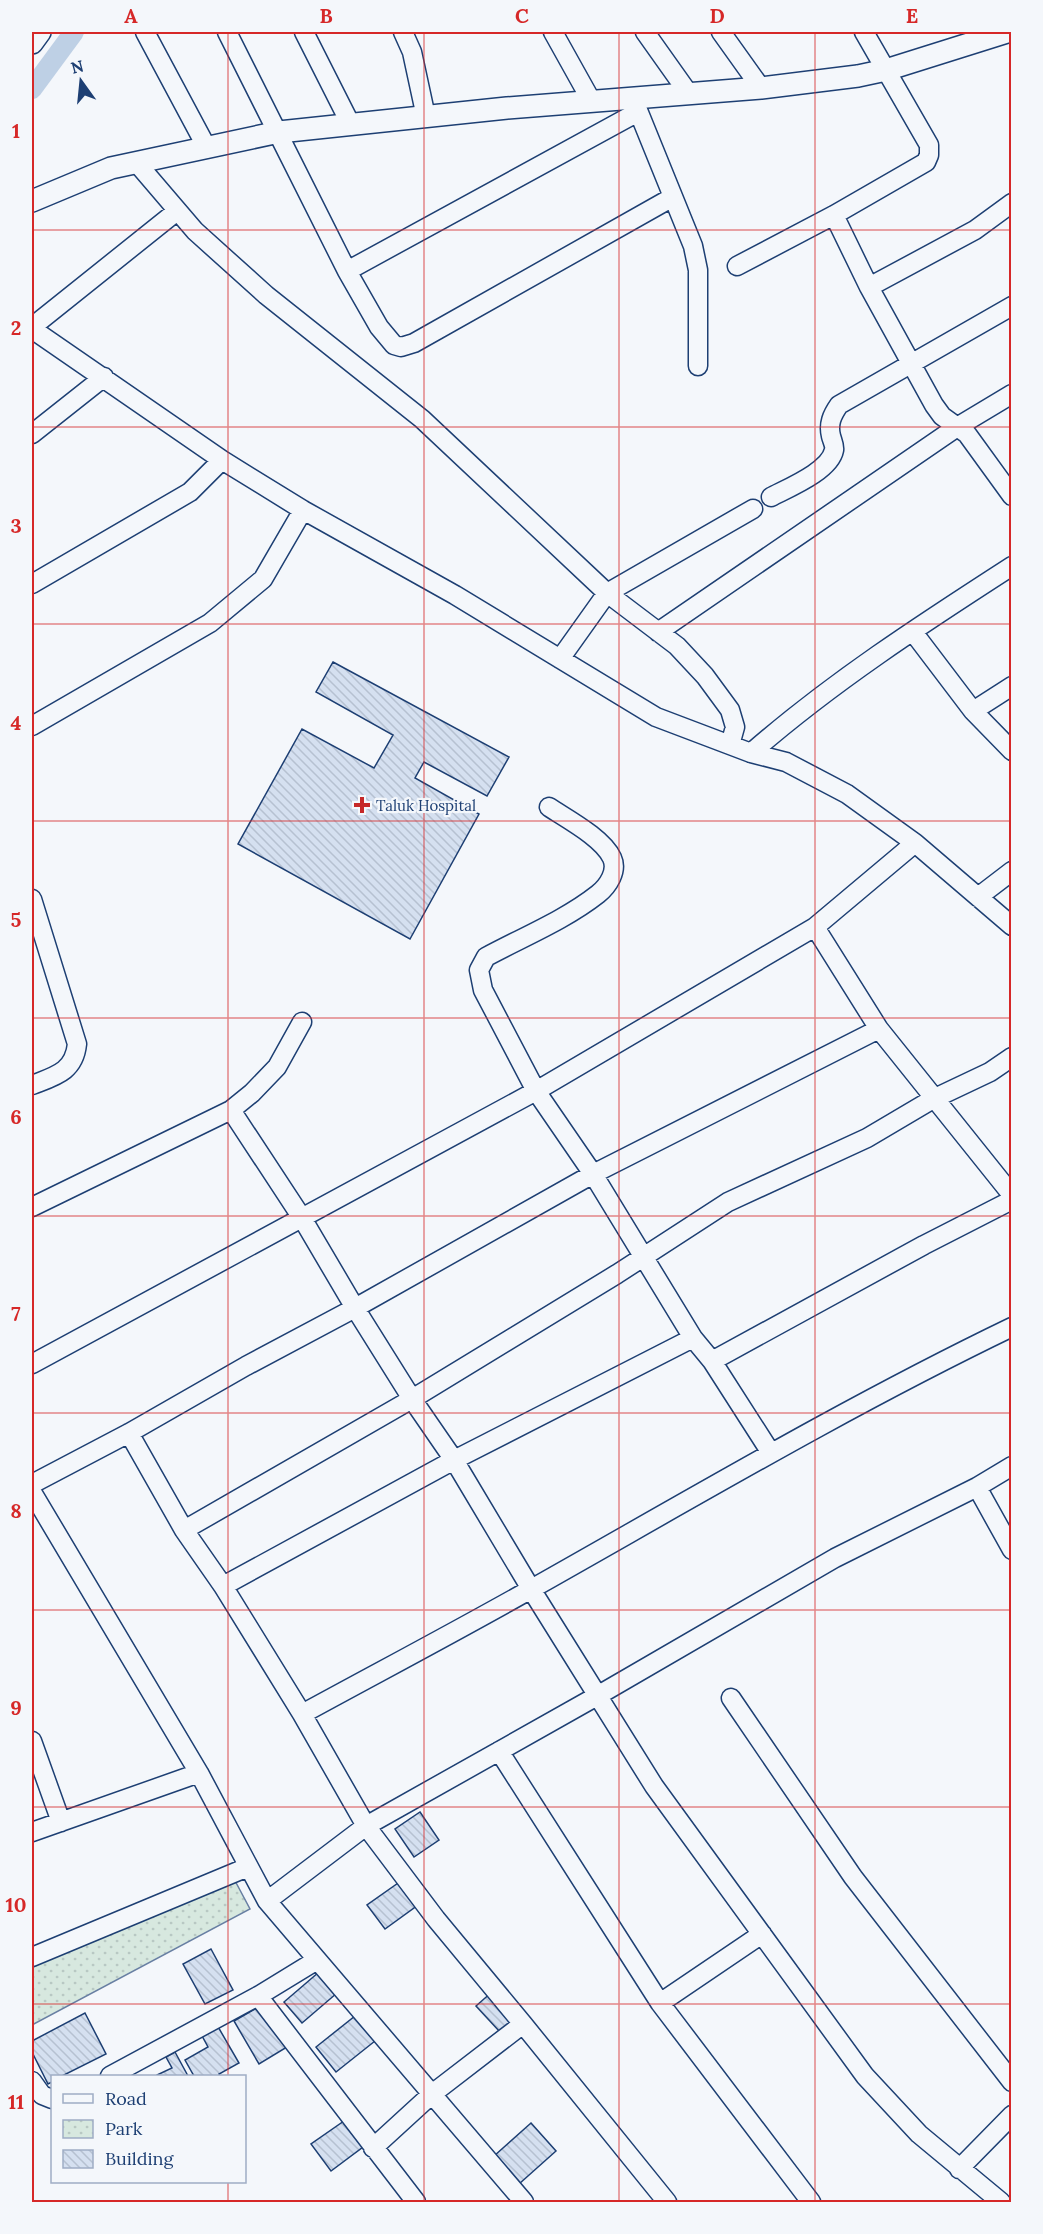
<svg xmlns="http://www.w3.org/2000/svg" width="1043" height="2234" viewBox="0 0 1043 2234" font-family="Lora,serif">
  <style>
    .park { fill: url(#park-dots); stroke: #687fa3; stroke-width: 1.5 }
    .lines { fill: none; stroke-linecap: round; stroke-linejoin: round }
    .canal { stroke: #bed0e5; stroke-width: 20 }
    .building { fill: url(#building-back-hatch); stroke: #1d3f73; stroke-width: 1.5 }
    .minor-casing { stroke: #1d3f73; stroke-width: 21 }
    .tertiary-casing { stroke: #1d3f73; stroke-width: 24 }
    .minor { stroke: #f4f7fb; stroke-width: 18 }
    .tertiary { stroke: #f4f7fb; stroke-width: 21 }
    .grid { fill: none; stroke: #d62828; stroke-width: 1.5; stroke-opacity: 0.55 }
    .poi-dot { fill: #c62828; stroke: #f4f7fb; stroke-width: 2 }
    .labels { text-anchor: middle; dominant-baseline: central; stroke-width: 4.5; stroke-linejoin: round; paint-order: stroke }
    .poi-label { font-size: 15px; fill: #1d3f73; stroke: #f4f7fb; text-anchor: start }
    .neatline { fill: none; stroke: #d62828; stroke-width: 2 }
    .grid-label { font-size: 20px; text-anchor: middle; font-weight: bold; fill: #d62828 }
  </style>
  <defs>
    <pattern id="park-dots" width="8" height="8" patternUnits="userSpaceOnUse" patternTransform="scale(1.5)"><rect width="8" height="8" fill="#d7e8df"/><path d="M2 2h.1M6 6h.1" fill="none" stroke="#b8c8c3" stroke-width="1.8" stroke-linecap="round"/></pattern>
    <pattern id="building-back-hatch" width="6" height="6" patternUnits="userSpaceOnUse" patternTransform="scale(1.5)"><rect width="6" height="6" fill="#d5e0f0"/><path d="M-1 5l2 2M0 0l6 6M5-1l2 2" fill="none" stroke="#b6c1d1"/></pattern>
  </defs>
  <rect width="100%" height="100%" fill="#f4f7fb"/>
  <path class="park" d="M233,1877L250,1909L32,2025V1960Z"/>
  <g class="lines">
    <path class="canal" d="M32,89L74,32"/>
  </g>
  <path class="building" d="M333,662L509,757L487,796L424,762L415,778L479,814L410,939L238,844L302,729L374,768L393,735L316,692Z
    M420,1812L439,1840L414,1857L395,1829Z
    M401,1881L418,1905L385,1929L367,1905Z
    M211,1949L233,1990L205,2004L183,1964Z
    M319,1972L337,1993L302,2023L284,2002Z
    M493,1991L517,2018L500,2032L476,2006Z
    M262,2005L287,2047L259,2064L234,2021Z
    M85,2013L106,2054L62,2076H52V2082L48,2084L32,2052V2041Z
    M355,2016L375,2041L336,2072L316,2047Z
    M217,2025L239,2063L219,2074L220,2076H194L185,2060L208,2047L201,2034Z
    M175,2052L188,2076H157V2075L172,2068L166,2057Z
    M344,2121L363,2147L331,2171L311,2144Z
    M531,2123L556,2151L519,2184L494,2156Z"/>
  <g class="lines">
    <defs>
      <path id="minor" d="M145,32L207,148
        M227,32L347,271L379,327L394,345L401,347L414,343L673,197
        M304,32L351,125
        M403,32L412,52L426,117
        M553,32L592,102
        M645,32L689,94
        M721,32L761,88
        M635,103L693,246L698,270V366
        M136,162L195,231L266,295L422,419L607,593L677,646L705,676L730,710L735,727L730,745
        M834,215L869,287L934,405L942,416L967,434L1012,496
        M737,266L834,215L926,162L929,155V145L864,32
        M347,271L638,112
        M869,287L975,230L1012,203
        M32,327L177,211
        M32,329L222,460L303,510L455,595L656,717L751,753L786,762L847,794L915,843L1012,926
        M32,434L104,377
        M771,497C788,488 830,471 834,450C835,446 832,440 831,436C828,424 832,415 839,405L1012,306
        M32,584L190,492L222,460
        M658,632L957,427L1012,394
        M913,632L973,711L1012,751
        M560,659L607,593L753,509
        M973,711L1012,686
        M32,726L210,623L263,579L303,510
        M751,753C831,683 922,624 1012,566
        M549,807C567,819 603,838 612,858C618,871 608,886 598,894C565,920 523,937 486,957L479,970L483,990L536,1091L593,1174L693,1338L712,1361L771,1453
        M978,897L1012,871
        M32,899L77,1044C74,1072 55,1076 32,1085
        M879,1029L1012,1195
        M231,1110L302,1218L355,1308L412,1399L454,1460L531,1589L654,1786L865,2076L919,2134L1001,2202
        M32,1207L231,1110L252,1093L277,1067L302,1022
        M712,1361L924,1245L1012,1200
        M32,1364L536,1091L815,927L915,843
        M129,1433L184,1530L223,1586L302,1714L366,1826L436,1919L523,2024L667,2202
        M32,1484L129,1433L246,1366L355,1308L593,1174L879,1029L815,927
        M977,1487L1012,1550
        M32,1492L199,1773L267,1901L524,2202
        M184,1530L412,1399L617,1274L728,1202L867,1138L933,1099L990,1072L1012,1057
        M223,1586L454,1460L693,1338
        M731,1698L853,1877L1012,2082
        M302,1714C379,1672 457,1631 533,1588C691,1499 848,1406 1012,1327
        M32,1741L61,1822
        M499,1751L660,2003L811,2202
        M32,1832L199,1773
        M267,1901L366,1826L597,1696L835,1558L977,1487L1012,1466
        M32,1957L248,1867
        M258,1996L416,2202
        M660,2003L762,1934
        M110,2076L258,1996L317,1960
        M32,2081L42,2095L52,2099
        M373,2148L432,2094L523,2024
        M959,2169L1012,2115"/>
      <path id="tertiary" d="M32,43L40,32
        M32,201L111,168L279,132L507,108L761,88L858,76L886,70L1007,32"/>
    </defs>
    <use href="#minor" class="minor-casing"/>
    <use href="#tertiary" class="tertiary-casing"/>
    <use href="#minor" class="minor"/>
    <use href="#tertiary" class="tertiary"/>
  </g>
  <path class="grid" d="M228,32V2076M424,32V2202M619,32V2202M815,32V2202M32,230H1012M32,427H1012M32,624H1012M32,821H1012M32,1018H1012M32,1216H1012M32,1413H1012M32,1610H1012M32,1807H1012M32,2004H1012M228,2182V2202"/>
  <path class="poi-dot" d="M359 796h6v6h6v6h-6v6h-6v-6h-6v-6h6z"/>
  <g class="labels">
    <g class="poi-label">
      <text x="376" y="805">Taluk Hospital</text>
    </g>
  </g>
  <rect width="1043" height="2234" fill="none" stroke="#f4f7fb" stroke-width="66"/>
  <rect x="51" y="2075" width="195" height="108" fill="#f4f7fb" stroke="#9eadc5" stroke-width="1.5"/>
  <rect x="63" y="2094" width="30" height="9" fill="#f4f7fb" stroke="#9eadc5" stroke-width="1.5"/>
  <text x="105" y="2105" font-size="18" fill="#1d3f73">Road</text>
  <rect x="63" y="2120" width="30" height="18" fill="url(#park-dots)" stroke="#9eadc5" stroke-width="1.5"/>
  <text x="105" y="2135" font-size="18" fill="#1d3f73">Park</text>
  <rect x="63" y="2150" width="30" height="18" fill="url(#building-back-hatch)" stroke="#9eadc5" stroke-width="1.5"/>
  <text x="105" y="2165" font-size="18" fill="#1d3f73">Building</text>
  <g transform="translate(81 81) rotate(345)" stroke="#f4f7fb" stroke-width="4.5" paint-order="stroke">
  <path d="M0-4.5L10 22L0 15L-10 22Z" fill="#1d3f73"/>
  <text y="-9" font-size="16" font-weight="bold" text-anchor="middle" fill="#1d3f73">N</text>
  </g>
  <rect x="33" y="33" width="977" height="2168" class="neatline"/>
  <g class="grid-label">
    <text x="131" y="23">A</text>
    <text x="326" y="23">B</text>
    <text x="522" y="23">C</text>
    <text x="717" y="23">D</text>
    <text x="912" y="23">E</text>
    <text x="16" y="138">1</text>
    <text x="16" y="335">2</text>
    <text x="16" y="533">3</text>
    <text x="16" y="730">4</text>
    <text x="16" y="927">5</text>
    <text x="16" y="1124">6</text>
    <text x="16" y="1321">7</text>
    <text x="16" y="1518">8</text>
    <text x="16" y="1715">9</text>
    <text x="16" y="1912">10</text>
    <text x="16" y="2109">11</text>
  </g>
</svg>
